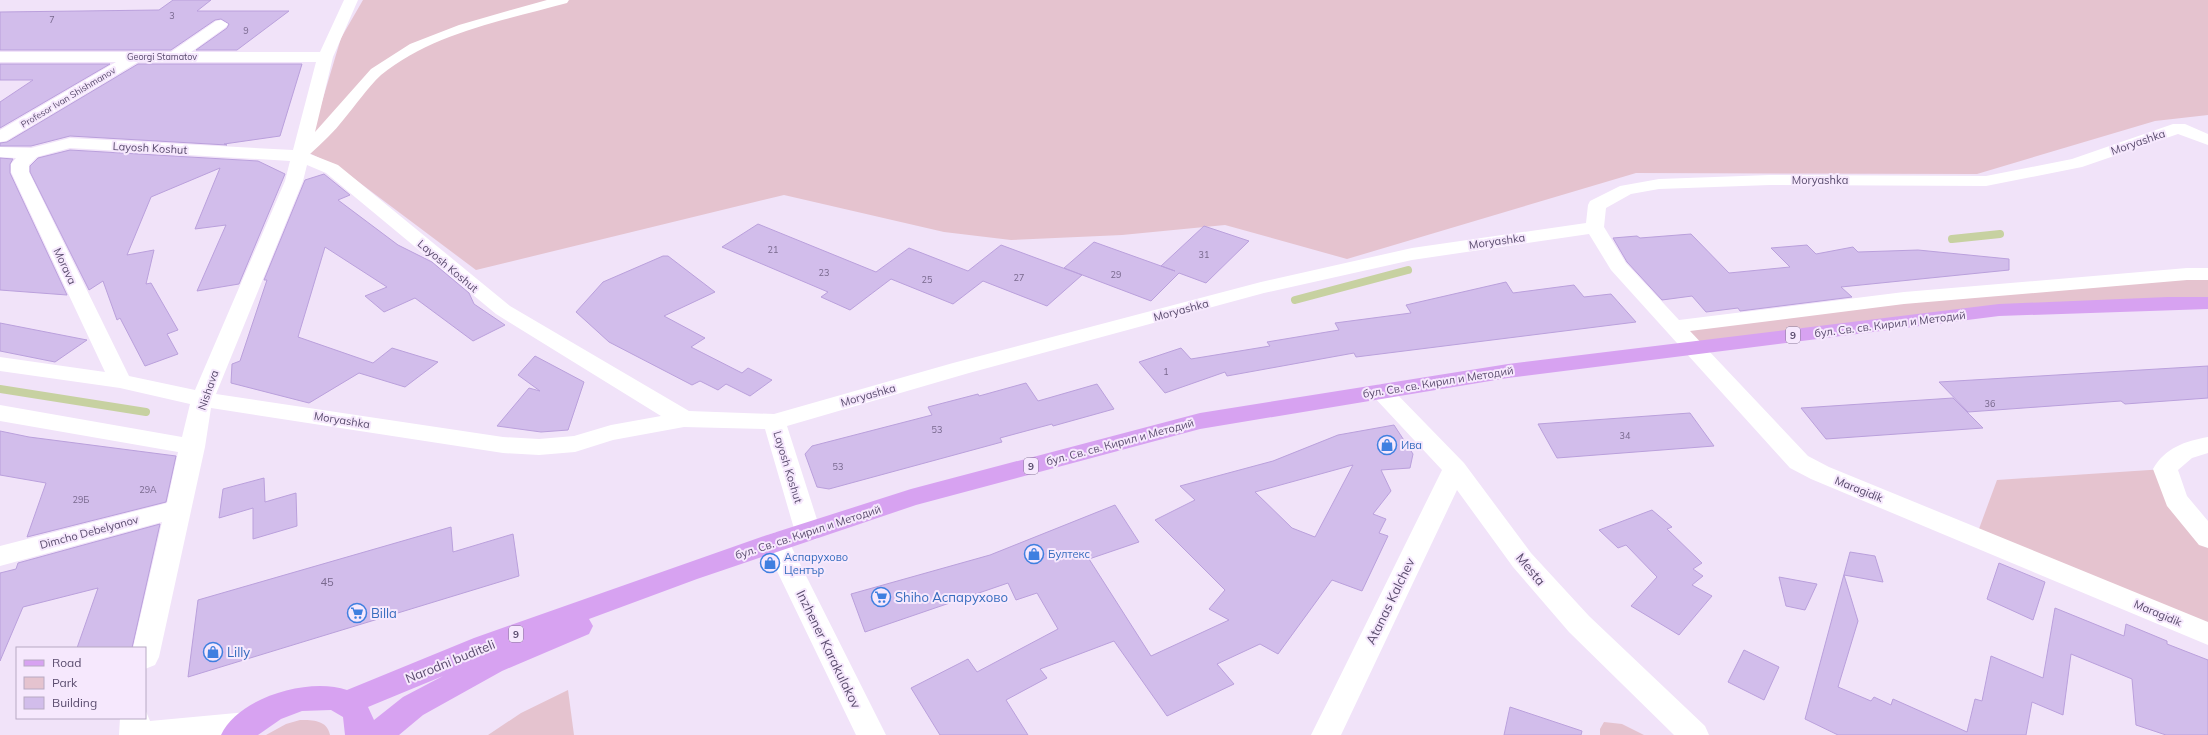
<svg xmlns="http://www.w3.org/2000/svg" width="2208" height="735" viewBox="0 0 2208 735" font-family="Mulish,sans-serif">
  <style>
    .green { fill: #e5c3cf }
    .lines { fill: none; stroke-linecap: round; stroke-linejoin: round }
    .stream { stroke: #c7d1a1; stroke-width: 8 }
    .building { fill: #d2bdeb; stroke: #baa0dc; fill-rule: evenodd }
    .minor { fill: #fff; fill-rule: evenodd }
    .major { fill: #d7a2f1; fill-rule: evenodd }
    .labels { text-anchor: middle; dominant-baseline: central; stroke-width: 4; stroke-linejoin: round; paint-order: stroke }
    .number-label { font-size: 9px; fill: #78688d }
    .far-street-label { font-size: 9px; fill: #5a4c6e; stroke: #f6e8fd }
    .shield { fill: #f6e8fd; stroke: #897b99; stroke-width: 1 }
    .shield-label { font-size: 10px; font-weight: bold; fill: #5a4c6e }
    .street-label { font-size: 11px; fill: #5a4c6e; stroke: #f6e8fd }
    .shop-label { font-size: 11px; fill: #366cbe; stroke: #f6e8fd; text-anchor: start }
    .near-number-label { font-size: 11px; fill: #78688d }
    .near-street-label { font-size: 13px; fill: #5a4c6e; stroke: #f6e8fd }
    .near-shop-label { font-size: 13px; fill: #366cbe; stroke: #f6e8fd; text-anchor: start }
  </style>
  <rect width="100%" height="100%" fill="#f1e3f9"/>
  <path class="green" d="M363,0H2208V115L2155,121L1977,174L1636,173L1347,259L1225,225L1122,235L1011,240L944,232L784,195L476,270L340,168L307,152L341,38Z
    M2208,274V303L1999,310L1694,348L1674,327L1904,298Z
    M2165,469L2208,538V624L1976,537L1997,480Z
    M568,690L574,735H488L521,713Z
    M300,720C313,720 327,720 330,735H266L286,724Z
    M1604,722L1622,724L1644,735H1600V729Z"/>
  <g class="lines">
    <path class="stream" d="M1952,239L2000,234
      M1295,300L1408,270
      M0,389L146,412"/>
  </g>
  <path class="building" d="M173,0H211L197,11H289L237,50H196L227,28L229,24L221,19L215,20L171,50H0V12L159,10Z
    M0,64H110L0,128V102L33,80H0Z
    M138,64H302L280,136L224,144L227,145L70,136L31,146H0V143L7,142Z
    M70,150L258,161L285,174L239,284L197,291L226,225L195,229L220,168L151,197L127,255L154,250L146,284L151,283L178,330L167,334L178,354L145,366L120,318L117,320L103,281L89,290L30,172V166L38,158Z
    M0,158L13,159L10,164V173L67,295L0,290Z
    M324,174L350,195L338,200L398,245L432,262L469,293L474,304L505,325L473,341L415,298L384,312L365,296L387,287L325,247L298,337L373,363L392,348L438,362L405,387L359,373L309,403L231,383L232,364L240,361L267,280H264L305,180Z
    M758,224L876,272L909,248L968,271L1001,245L1082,275L1047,306L983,281L953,304L891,279L850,310L821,297L828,292L722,247Z
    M1204,226L1249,241L1206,283L1179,273L1151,301L1064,268L1094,242L1175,271L1161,266Z
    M1691,234L1729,273L1790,267L1771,248L1807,245L1816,254L1853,247L1858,252L1918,250L2009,259V270L1841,287L1852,297L1740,311L1738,308L1706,312L1692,296L1662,300L1627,262L1613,238L1637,236L1640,238Z
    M663,256H668L715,292L664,316L705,338L691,347L742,373L748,368L772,380L750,396L726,384L718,390L700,381L692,385L609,342L576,312L603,282Z
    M1506,282L1513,293L1574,285L1584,297L1611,294L1636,322L1356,357L1354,353L1227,376L1225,372L1165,393L1139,362L1181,348L1191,359L1270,346L1267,342L1339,330L1335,323L1411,313L1406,305Z
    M0,323L87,340L55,362L0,351Z
    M535,356L584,382L568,430L541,432L497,426L529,388L540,391L518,375Z
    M2208,366V398L2125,404L2121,401L1968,412L1939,382Z
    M1026,383L1038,401L1097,384L1114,409L1053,426L1052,424L1000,438L1002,442L829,489L817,487L805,454L812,446L932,415L928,407L978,394L979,396Z
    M1953,398L1983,428L1826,439L1801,408Z
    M1690,413L1714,446L1557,458L1538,424Z
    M1394,425L1413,454L1410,468L1381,470L1391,491L1373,514L1386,519L1379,533L1388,536L1362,591L1332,580L1278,654L1260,644L1217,664L1234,684L1167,716L1114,641L1040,669L1047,678L1006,700L1028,735H940L911,688L968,659L977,672L1058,629L1037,593L1016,600L1008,583L865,632L851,594L990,555L1115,505L1139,542L1089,559L1151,656L1229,620L1209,609L1225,590L1155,520L1195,500L1180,486L1273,461L1338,435ZM1353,465L1315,537L1292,528L1255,492Z
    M0,431L29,437L176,456L166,502L27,537L46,483L0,475Z
    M264,478L265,502L296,493L297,526L253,539V508L219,518L223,489Z
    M1652,510L1672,527L1667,529L1702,563L1693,569L1703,576L1692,585L1712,596L1679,635L1631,606L1657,577L1626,545L1618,548L1599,530Z
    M160,524L132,648H77L98,588L23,607L0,661V573L16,569L18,563Z
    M451,527L453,552L513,534L519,576L188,677L198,600Z
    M1850,552L1875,556L1883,582L1844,575L1858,621L1838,687L1871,701L1874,697L1891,705L1893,699L1967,732L1975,699L1982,701L1991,656L2043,678L2055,608L2124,636L2126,624L2167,641V644L2208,660V735H2166L2136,725L2132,679L2071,654L2063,715L2032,702L2026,735H1838L1805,719Z
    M1999,563L2045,582L2033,620L1987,599Z
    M1779,577L1817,584L1805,610L1786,606Z
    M1744,650L1779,667L1764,700L1728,682Z
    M1510,707L1582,731L1581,735H1504Z"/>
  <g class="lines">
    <path class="minor" d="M344,0H358L333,57L315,132L371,69L410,44L459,25L511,10L547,0H569L567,3C505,20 432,33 381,75C367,88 356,105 344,119C334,132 322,143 310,154L338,165L510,306L689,411L774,414L953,363L1261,282L1412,248L1586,223L1588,205L1590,201L1620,186L1659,179L1770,175L1986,176L2072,159L2173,124H2185L2208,134V145L2178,134L2082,167L1986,186L1770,185L1659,189L1631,194L1606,208L1604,227L1626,263L1679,320L1904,292L2187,268H2208V280H2187L1904,304L1690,331L1808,456L1829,467L2208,622V645L1811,479L1790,468L1611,270L1589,234L1412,260L1264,293L969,373L787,426L821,532L817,539L808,541L799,539L795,532L765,429L684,427L613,440L575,452L539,455L503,453L211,408L205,447L159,657L155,665L145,669V648H133L162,522L0,566V546L167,503L178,452L0,421V405L182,437L190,404L120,388L0,371V357L105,372L11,172V164L16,158L0,157V147L31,148L70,138L293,150L316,62H138L6,141L0,142V130L116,62H0V52H171L216,21L221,20L228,24L226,27L191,52H320ZM70,148L290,161L285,181L195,390L129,376L29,172V165L37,157ZM307,165L326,173L496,314L661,416L611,425L574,436L539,439L503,437L216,394L303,181Z
      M1381,384L1389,386L1464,463L1531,553L1589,616L1705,726L1709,735H1674L1569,632L1513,567L1457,490L1341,735H1311L1442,470L1373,396L1370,391L1373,386Z
      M2208,437V453L2192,458L2178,470L2187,496L2208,521V548L2199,545L2167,506L2153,469C2165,448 2185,441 2208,437Z
      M776,532L785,535L789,542L886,735H856L763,542L767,535Z
      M145,709L150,721L247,712L258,716L262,725L258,734L255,735H119L120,718H145Z"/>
    <path class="major" d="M2168,297H2208V309L1999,316L1508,378L1200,429L916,505L697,579L589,619L593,626L589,634L502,671L423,715L399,735H345L343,717L331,710L302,711L281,719L258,735H221C239,697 309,677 347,690L474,638L767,535L911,489L1200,413L1508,364L1999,304ZM443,676L403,697L374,720L368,707Z"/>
  </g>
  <defs>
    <symbol id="shop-ring" viewBox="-11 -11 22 22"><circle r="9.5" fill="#f6e8fd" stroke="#3f7fe0" stroke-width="1.5"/><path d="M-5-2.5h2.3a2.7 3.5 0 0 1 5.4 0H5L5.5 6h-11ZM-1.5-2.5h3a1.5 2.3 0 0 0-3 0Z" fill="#3f7fe0"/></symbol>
    <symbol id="supermarket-ring" viewBox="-11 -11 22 22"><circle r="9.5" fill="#f6e8fd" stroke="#3f7fe0" stroke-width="1.5"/><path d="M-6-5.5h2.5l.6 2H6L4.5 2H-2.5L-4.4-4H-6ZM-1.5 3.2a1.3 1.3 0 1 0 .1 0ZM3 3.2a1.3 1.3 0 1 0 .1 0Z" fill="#3f7fe0"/></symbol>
  </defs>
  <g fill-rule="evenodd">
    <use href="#shop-ring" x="1376" y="434" width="22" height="22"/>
    <use href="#shop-ring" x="1023" y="543" width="22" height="22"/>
    <use href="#shop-ring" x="759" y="552" width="22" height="22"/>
    <use href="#supermarket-ring" x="870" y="586" width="22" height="22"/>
    <use href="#supermarket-ring" x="346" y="602" width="22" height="22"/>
    <use href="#shop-ring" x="202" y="641" width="22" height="22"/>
  </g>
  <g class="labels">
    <g class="number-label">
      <text x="172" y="15">3</text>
      <text x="52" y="19">7</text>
      <text x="246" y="30">9</text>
      <text x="773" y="249">21</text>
      <text x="1204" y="254">31</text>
      <text x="824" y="272">23</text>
      <text x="1116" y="274">29</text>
      <text x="1019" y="277">27</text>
      <text x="927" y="279">25</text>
      <text x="1166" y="371">1</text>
      <text x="1990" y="403">36</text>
      <text x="937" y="429">53</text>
      <text x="1625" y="435">34</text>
      <text x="838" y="466">53</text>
      <text x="148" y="489">29А</text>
      <text x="81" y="499">29Б</text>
    </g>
    <g class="far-street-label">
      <text x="162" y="56">Georgi Stamatov</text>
      <text transform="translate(68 97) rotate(-31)">Profesor Ivan Shishmanov</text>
    </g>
    <g class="shield">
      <rect x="1786" y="327" width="14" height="16" rx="3"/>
      <rect x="1024" y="458" width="14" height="16" rx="3"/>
      <rect x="509" y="626" width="14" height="16" rx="3"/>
    </g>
    <g class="shield-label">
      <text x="1793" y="335">9</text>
      <text x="1031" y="466">9</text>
      <text x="516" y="634">9</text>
    </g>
    <g class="street-label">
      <text transform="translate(2138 142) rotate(-19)">Moryashka</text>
      <text transform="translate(150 148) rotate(3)">Layosh Koshut</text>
      <text x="1820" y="180">Moryashka</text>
      <text transform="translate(1497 241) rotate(-8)">Moryashka</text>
      <text transform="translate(65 266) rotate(65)">Morava</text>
      <text transform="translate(448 266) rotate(40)">Layosh Koshut</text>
      <text transform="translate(1181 310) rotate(-15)">Moryashka</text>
      <text transform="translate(1890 324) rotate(-7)">бул. Св. св. Кирил и Методий</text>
      <text transform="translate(1438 382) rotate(-9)">бул. Св. св. Кирил и Методий</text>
      <text transform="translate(208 390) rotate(-71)">Nishava</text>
      <text transform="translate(868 395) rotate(-16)">Moryashka</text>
      <text transform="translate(342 420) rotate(9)">Moryashka</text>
      <text transform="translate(1120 442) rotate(-15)">бул. Св. св. Кирил и Методий</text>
      <text transform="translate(788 467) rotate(73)">Layosh Koshut</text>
      <text transform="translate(1859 489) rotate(22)">Maragidik</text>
      <text transform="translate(89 532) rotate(-15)">Dimcho Debelyanov</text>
      <text transform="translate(808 532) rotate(-18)">бул. Св. св. Кирил и Методий</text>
      <text transform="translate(2158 613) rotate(23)">Maragidik</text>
    </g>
    <g class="shop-label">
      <text x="1401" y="445">Ива</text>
      <text x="1048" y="554">Бултекс</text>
      <text x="784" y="557">Аспарухово<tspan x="784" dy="13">Център</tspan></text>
    </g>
    <g class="near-number-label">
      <text x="327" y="582">45</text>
    </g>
    <g class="near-street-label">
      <text transform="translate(1531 569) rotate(50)">Mesta</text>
      <text transform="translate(1390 601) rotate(-64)">Atanas Kalchev</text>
      <text transform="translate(829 649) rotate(64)">Inzhener Karakulakov</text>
      <text transform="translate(450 661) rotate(-22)">Narodni buditeli</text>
    </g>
    <g class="near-shop-label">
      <text x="895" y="597">Shiho Аспарухово</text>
      <text x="371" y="613">Billa</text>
      <text x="227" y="652">Lilly</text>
    </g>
  </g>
  <rect x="16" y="647" width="130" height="72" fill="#f6e8fd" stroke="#b8aac4"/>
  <rect x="24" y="660" width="20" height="6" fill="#d7a2f1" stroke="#b8aac4"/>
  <text x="52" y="667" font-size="12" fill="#5a4c6e">Road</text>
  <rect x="24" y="677" width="20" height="12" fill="#e5c3cf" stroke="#b8aac4"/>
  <text x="52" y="687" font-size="12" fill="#5a4c6e">Park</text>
  <rect x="24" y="697" width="20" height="12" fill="#d2bdeb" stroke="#b8aac4"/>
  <text x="52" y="707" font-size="12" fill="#5a4c6e">Building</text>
</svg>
